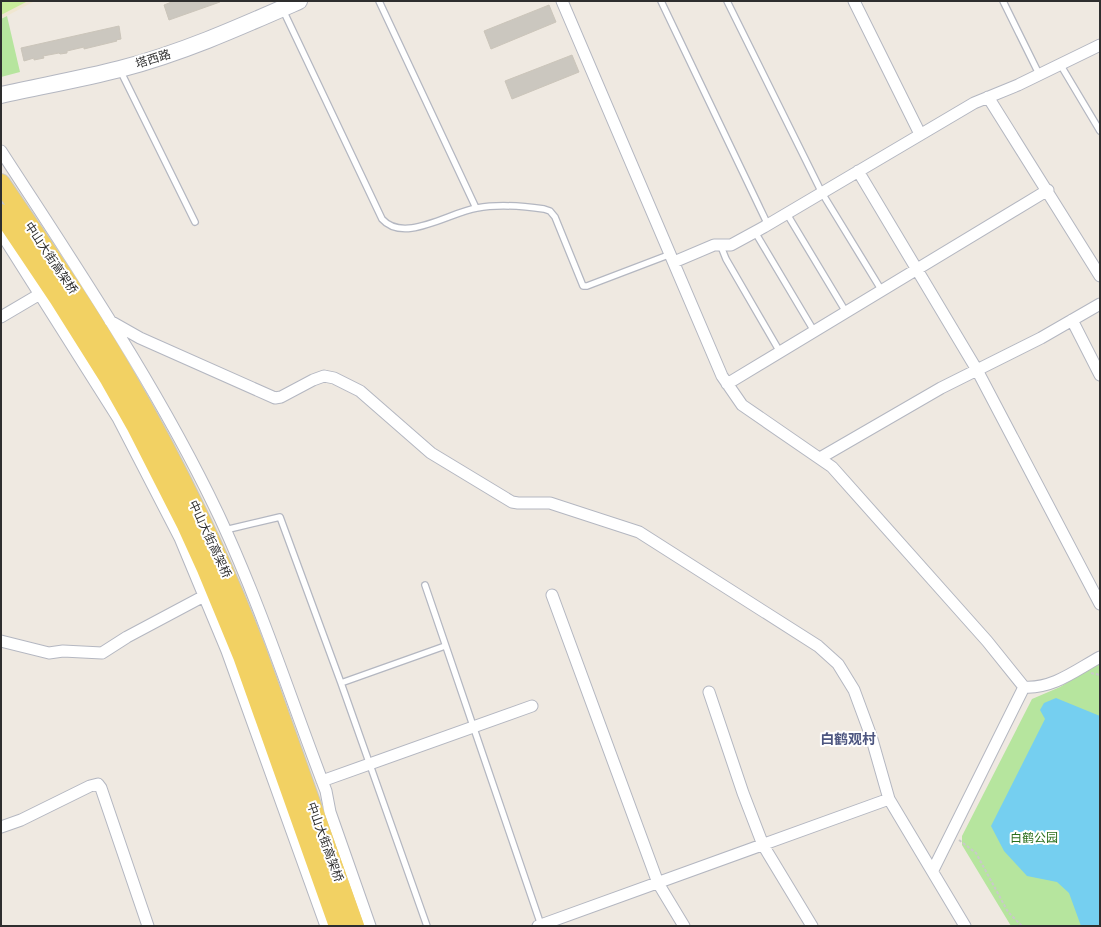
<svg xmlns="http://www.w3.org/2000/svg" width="1101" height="927" viewBox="0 0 1101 927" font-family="Arial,'Noto Sans SC',sans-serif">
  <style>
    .education { fill: #f0e6d1 }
    .green { fill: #b6e59e }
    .pitch { fill: #c9ec9a }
    .water { fill: #75cff0 }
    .building { fill: #cbc7bf; stroke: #cbc5ba }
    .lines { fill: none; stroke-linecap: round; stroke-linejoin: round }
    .lane-casing { stroke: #b4b7c1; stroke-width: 8 }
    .street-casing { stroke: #b4b7c1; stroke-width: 13 }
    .secondary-casing { stroke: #b4b7c1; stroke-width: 18 }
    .primary-casing { stroke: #c9c9c9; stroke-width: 20 }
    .path { stroke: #c9c9c9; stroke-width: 2; stroke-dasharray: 3 2; stroke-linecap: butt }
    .lane { stroke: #fff; stroke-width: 5.5 }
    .street { stroke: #fff; stroke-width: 11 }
    .secondary { stroke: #fff; stroke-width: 16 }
    .primary { stroke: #f2d163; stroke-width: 18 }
    .labels { text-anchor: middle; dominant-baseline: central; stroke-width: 4; stroke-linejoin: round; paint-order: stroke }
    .street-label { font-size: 12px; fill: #2e2e2e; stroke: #fff }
    .park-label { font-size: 12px; fill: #2c6e1b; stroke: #fff }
    .quarter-label { font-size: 14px; font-weight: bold; fill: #4d5680; stroke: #fff }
  </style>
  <rect width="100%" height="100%" fill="#efe9e1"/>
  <path class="education" d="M1,1H35L1,19Z"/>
  <path class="green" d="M7,16L20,72L1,77V19Z
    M1100,662V926H1011L962,845V836L1032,699L1060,687Z"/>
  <path class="pitch" d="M1,1H28L1,15Z"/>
  <path class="water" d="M1056,698L1100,716V926H1081L1069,893L1057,882L1027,876L1004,851L991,826L1045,719L1040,710L1044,703Z"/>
  <path class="building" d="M174,1H220V2L169,20L164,5Z
    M549,5L556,22L491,49L484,31Z
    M119,26L121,39L116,40L117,41L84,49V47L67,51V53L60,54L59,53L43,56L44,58L34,60V58L24,61L21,48Z
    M572,55L579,72L512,99L505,81Z"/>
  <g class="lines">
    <defs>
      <path id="lane" d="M379,1L476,208
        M661,1L768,225
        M727,1L822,193L882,291
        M1003,1L1039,74
        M283,10L382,219C404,244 450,212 477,208C498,204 523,206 544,209L550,211L555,217L583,286H587L671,254
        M1060,64L1100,131
        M120,70L195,222
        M787,214L846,312
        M755,232L814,331
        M720,244L726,259L780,352
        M225,530L280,517L341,683L427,926
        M425,585L541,925
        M341,683L445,646"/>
      <path id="street" d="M562,1L722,376L742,405L832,467L987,641L1024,687C1053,689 1076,670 1100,657
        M854,1L920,134
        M988,97L1100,276
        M1,151C78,270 159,389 220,518C261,606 291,700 326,791L330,812L370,926
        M858,171L977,370L1100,604
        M1,233L118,418L180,538L227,651L326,926
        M674,262L714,245H731L764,227L974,103L1018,85L1100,45
        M1,317L40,294
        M1072,320L1100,375
        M110,321L140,338L275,398L281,397L313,380L324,376L334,378L360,391L431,453L512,502L518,503H550L639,532L818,646L838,664L854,690L871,736L889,799L965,926
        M727,384L1048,190
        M820,458L941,388L1041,338L1100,304
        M552,595L658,883L684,926
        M1,641L49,653L63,651L102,653L127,637L204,596
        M709,692L743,793L763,845L812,926
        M322,781L532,706
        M1,827L21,820L90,786L98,784L101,788L148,926
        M933,870L1024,687
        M538,926L889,799"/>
      <path id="secondary" d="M1,95C41,86 81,79 120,69C182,53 240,27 299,1"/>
      <path id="primary" d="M1,183C43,245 86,307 123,371C175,461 220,554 257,650L355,926
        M1,213L58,298L109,379L135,425L186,525L206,569L242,656L338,926"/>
    </defs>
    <use href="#lane" class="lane-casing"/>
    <use href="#street" class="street-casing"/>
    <use href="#secondary" class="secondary-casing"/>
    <use href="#primary" class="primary-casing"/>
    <path class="path" d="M1091,673L1100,675
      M959,840L976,853L1008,912L1022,926"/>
    <use href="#lane" class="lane"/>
    <use href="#street" class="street"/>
    <use href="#secondary" class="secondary"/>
    <use href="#primary" class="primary"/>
  </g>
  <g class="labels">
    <g class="street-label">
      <text transform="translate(153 59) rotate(-17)">塔西路</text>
      <text transform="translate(51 258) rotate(56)">中山大街高架桥</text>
      <text transform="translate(210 539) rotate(65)">中山大街高架桥</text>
      <text transform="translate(325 842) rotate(70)">中山大街高架桥</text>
    </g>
    <g class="park-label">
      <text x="1034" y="838">白鹤公园</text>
    </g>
    <g class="quarter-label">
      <text x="848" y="739">白鹤观村</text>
    </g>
  </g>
  <rect width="1101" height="927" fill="none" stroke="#2e2e2e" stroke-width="4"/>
</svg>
